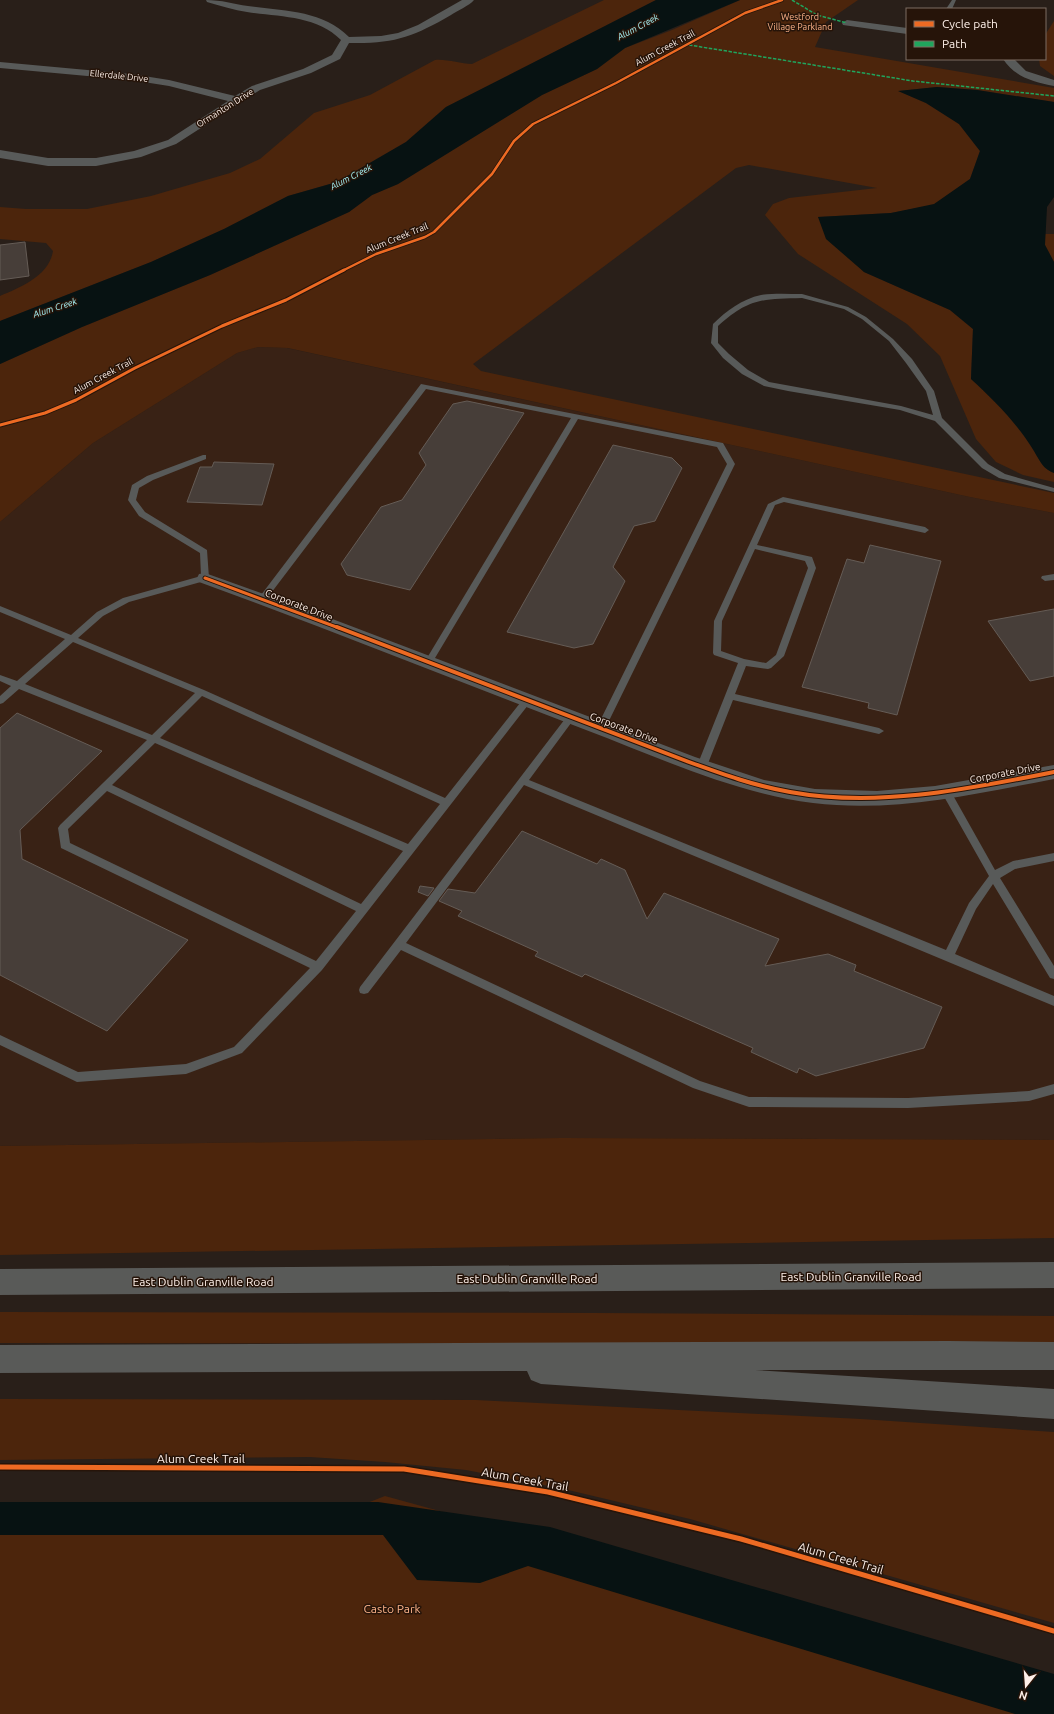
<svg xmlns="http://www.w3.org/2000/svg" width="1054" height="1714" viewBox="0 0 1054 1714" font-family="Ubuntu,sans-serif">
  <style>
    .built { fill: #392215 }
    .green { fill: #4c250c }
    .water { fill: #071212 }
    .building { fill: #473e39; stroke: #655c56 }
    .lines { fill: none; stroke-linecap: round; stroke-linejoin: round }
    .service { fill: #585a59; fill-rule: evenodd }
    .minor { fill: #585a59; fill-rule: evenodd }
    .primary { fill: #595a58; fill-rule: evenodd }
    .quiet { stroke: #20a55d; stroke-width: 1.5; stroke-dasharray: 3.5 1.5; stroke-linecap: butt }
    .cycleway-far3-casing { stroke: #261409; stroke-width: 4 }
    .cycleway-far2-casing { stroke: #261409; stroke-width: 5 }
    .cycleway-far1-casing { stroke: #261409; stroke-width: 6 }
    .cycleway-casing { stroke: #261409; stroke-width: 8 }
    .cycleway-far3 { stroke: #ed6a23; stroke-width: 2.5 }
    .cycleway-far2 { stroke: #ed6a23; stroke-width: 3 }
    .cycleway-far1 { stroke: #ed6a23; stroke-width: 4 }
    .cycleway { stroke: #ed6a23; stroke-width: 5 }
    .labels { text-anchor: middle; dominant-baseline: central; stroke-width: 3; stroke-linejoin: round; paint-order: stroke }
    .far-park-label { font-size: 9px; fill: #fdb38a; stroke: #261409 }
    .far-water-label { font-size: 9px; font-style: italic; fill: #a6f5f9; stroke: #261409 }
    .far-street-label { font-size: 9px; fill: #fef0e9; stroke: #261409 }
    .street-label { font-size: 10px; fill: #fef0e9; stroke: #261409 }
    .near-street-label { font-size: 12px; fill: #fef0e9; stroke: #261409 }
    .near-park-label { font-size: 12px; fill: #fdb38a; stroke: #261409 }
  </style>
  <rect width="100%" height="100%" fill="#291f19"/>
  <path class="built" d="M258,347L287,348L970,497L1054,513V1140L561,1138L0,1146V522L93,443L237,353Z"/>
  <path class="green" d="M604,0H656L446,107L406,142L337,182L288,196L224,229L151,262L0,321V296C21,287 49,276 53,251L46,243L0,239V207L26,209H87L151,196L230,173L260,159L314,113L370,95L435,60C448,59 460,64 472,64Z
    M740,0H858L826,22L815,47L1054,88V102L977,90L937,87L899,91L926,103L959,124L980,151L970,179L934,205L891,213L818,217L864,272L950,310L973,329L971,379C995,401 1017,423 1034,451C1040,461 1043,469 1054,473V482L1023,475L996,462L976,439L940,356L907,324L798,254L765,215L773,204L789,198L877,188L749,165L736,168L473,364L481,371L1054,493V513L970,497L288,348L258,347L237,353L93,443L0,522V364L82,327L210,275L349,212L372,195L398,184L542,95L597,69L625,48L672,30Z
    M1054,21V76L1040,66L1039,59H1045V35Z
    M1045,234H1054V262L1045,245Z
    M561,1138L1054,1140V1238L0,1255V1146Z
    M0,1312L596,1313L1054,1316V1344L0,1343Z
    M0,1399L476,1400L861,1419L1054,1432V1623L690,1519L564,1489L466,1470L385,1462L310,1457L0,1460Z
    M385,1496L1054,1680V1714H0V1535H285Z"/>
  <path class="water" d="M656,0H740L625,48L597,69L542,95L398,184L372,195L349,212L210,275L82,327L0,364V321L151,262L224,229L288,196L337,182L406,142L446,107Z
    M937,87L977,90L1054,102V197L1047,207L1045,245L1054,262V473C1043,469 1040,461 1034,451C1017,423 995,401 971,379L973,329L950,310L864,272L826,239L818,217L891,213L934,204L970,179L980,151L959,124L926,103L898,91Z
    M0,1502H378L550,1527L1054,1674V1714H1015L528,1566L480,1583L417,1580L383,1535H0Z"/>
  <path class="building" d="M25,242L29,276L0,280V245Z
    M467,401L524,413L410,590L347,575L341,564L381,507L402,500L426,465L419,453L453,404Z
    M613,445L672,458L682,468L655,521L634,526L613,567L625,581L593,644L574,648L507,632Z
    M214,462L274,464L262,505L187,502L200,467H212Z
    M870,545L941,561L897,715L868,708L869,703L802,687L847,559L864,563Z
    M1054,609V676L1030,681L988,621Z
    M17,713L102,751L20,830L22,859L188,940L107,1031L0,975V728Z
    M522,831L597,864L601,859L625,870L647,919L664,893L779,939L765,966L828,954L856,965L854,971L942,1007L924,1048L816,1076L799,1068L797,1073L751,1052L753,1048L585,974L582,977L535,956L538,952L458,916L462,911L439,901L448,889L475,893Z
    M420,886L434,888L428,896L418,892Z"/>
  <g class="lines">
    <path class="service" d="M952,0H956L952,9H946Z
      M802,294L848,307L866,317L893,339L912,359L934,391L942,418L988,464L1005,474L1054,488V492L999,478L982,468L935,421L900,410L788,391L764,386L742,374L723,358L711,343L713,324C726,311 742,299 761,295C774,293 789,294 802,294ZM802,298L844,309L862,319L889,341L906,363L926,391L933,415L901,406L769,382L748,370L729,354L718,343V326C749,298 763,299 802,298Z
      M421,384L723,443L735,464L604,731L601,732L596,729L727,464L717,447L578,419L432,663L428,666L424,663L571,418L426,389L265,601L262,602L258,599Z
      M203,455H206V459L153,480L139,488L136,500L145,512L207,550L209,578L208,580L129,602L103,616L78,638L204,690L445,798L524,698H530L532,700L322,970L242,1053L186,1074L77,1082L0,1045V1035L78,1072L186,1064L234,1047L310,968L61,848L58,828L60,825L147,740L19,689L3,703L0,704V696L11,686L0,681V675L17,681L65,639L0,612V606L71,635L97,612L123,598L201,576L200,553L139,516L128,500L132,485L147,476ZM73,642L195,693L152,735L25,684ZM202,696L440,804L408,844L160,738ZM155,743L403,851L361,904L112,785ZM107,791L356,911L316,961L70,843L68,829Z
      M783,497L925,527L929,530L925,533L784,502L775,505L757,545L812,557L816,568L784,656L771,668L768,669L746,666L735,694L879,728L884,731L879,734L733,700L707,766L702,769L699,768L697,766L738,663L714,655L713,653L714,621L768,504ZM755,549L805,561L808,568L776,655L766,663L744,659L721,651L722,621Z
      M1054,574V580L1045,581L1041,578L1042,576Z
      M571,714L574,715L576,717L574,719L529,780L946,950L969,903L989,876L942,793L947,789L950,790L995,870L1013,861L1054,853V861L1015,869L1000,878L1054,966V979L1050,978L993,884L976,909L955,954L1054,996V1006L524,785L406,943L700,1081L749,1097L908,1098L1029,1091L1054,1084V1094L1029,1101L908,1108L749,1107L693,1088L401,950L368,993L364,994L360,993L359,990L360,987L568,715Z"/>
    <path class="minor" d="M206,0C222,0 233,4 248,6C283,11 322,10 349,37L381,36L398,33L418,25L462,0H474C469,6 458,10 451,15C413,37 394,44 349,43L340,59L311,73L260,90L176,144L141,157L96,166H48L0,158V150L48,158H96L134,151L168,140L228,101L169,86L131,80L0,68V62L131,74L169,80L235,96L252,86L303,69L332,55L341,40C316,15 279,17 247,12C234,10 221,6 207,2Z
      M847,20L907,28V34L843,25L842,23Z
      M1003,59H1014L1026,71L1054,80V86C1033,82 1015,77 1003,59Z
      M205,573L314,612L695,757L764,780L815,789L877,791L935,786L1054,765V779C975,794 894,813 813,803C734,793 660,758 586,730C457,681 329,629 199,582L197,578L199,574Z"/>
    <path class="primary" d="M1054,1262V1288L0,1295V1269Z
      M948,1341L1054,1342V1370H755L1054,1389V1419L541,1384L531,1380L527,1371L0,1373V1345Z"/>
    <path class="quiet" d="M792,0L817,15L847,23
      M689,45L913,81L1054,96"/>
    <defs>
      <path id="cycleway-far3" d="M342,271L376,254L425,237L434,232L492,174L514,141L533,124L616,83L745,13L782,0"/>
      <path id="cycleway-far2" d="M0,425L45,413L76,400L135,368L222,326L286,300L344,270
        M205,578L339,628"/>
      <path id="cycleway-far1" d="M337,627L689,762C722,774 755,786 790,792C878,808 968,789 1054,772"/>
      <path id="cycleway" d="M0,1467L404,1469L548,1492L741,1539L1054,1631"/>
    </defs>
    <use href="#cycleway-far3" class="cycleway-far3-casing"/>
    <use href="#cycleway-far2" class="cycleway-far2-casing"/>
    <use href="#cycleway-far1" class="cycleway-far1-casing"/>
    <use href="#cycleway" class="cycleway-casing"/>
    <use href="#cycleway-far3" class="cycleway-far3"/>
    <use href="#cycleway-far2" class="cycleway-far2"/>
    <use href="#cycleway-far1" class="cycleway-far1"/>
    <use href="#cycleway" class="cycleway"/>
  </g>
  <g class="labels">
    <g class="far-park-label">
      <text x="800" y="17">Westford<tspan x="800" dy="10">Village Parkland</tspan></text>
    </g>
    <g class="far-water-label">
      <text transform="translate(638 27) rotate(-28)">Alum Creek</text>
      <text transform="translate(351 177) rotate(-27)">Alum Creek</text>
      <text transform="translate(55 308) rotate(-18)">Alum Creek</text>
    </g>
    <g class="far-street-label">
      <text transform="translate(665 48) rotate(-28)">Alum Creek Trail</text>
      <text transform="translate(119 76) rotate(6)">Ellerdale Drive</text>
      <text transform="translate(225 108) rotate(-32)">Ormanton Drive</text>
      <text transform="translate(397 238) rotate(-22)">Alum Creek Trail</text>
      <text transform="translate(103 376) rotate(-28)">Alum Creek Trail</text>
    </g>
    <g class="street-label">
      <text transform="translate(299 605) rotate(21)">Corporate Drive</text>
      <text transform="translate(624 728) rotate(20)">Corporate Drive</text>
      <text transform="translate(1005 773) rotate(-11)">Corporate Drive</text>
    </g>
    <g class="near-street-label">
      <text x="851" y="1276">East Dublin Granville Road</text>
      <text x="527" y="1278">East Dublin Granville Road</text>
      <text x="203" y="1281">East Dublin Granville Road</text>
      <text x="201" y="1458">Alum Creek Trail</text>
      <text transform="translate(525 1479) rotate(10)">Alum Creek Trail</text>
      <text transform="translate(841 1558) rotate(16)">Alum Creek Trail</text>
    </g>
    <g class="near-park-label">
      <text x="392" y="1608">Casto Park</text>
    </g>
  </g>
  <rect x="906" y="8" width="140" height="52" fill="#261409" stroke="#7c6c63"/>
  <rect x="914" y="21" width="20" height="6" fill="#ed6a23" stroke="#7c6c63"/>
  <text x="942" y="28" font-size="12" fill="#fef0e9">Cycle path</text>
  <rect x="914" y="41" width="20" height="6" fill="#20a55d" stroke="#7c6c63"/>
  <text x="942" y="48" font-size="12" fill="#fef0e9">Path</text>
  <g transform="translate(1026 1686) rotate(197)" stroke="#261409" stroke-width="3" paint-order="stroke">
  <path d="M0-3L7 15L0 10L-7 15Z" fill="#fef0e9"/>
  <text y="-6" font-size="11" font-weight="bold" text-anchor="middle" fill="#fef0e9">N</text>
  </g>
</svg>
